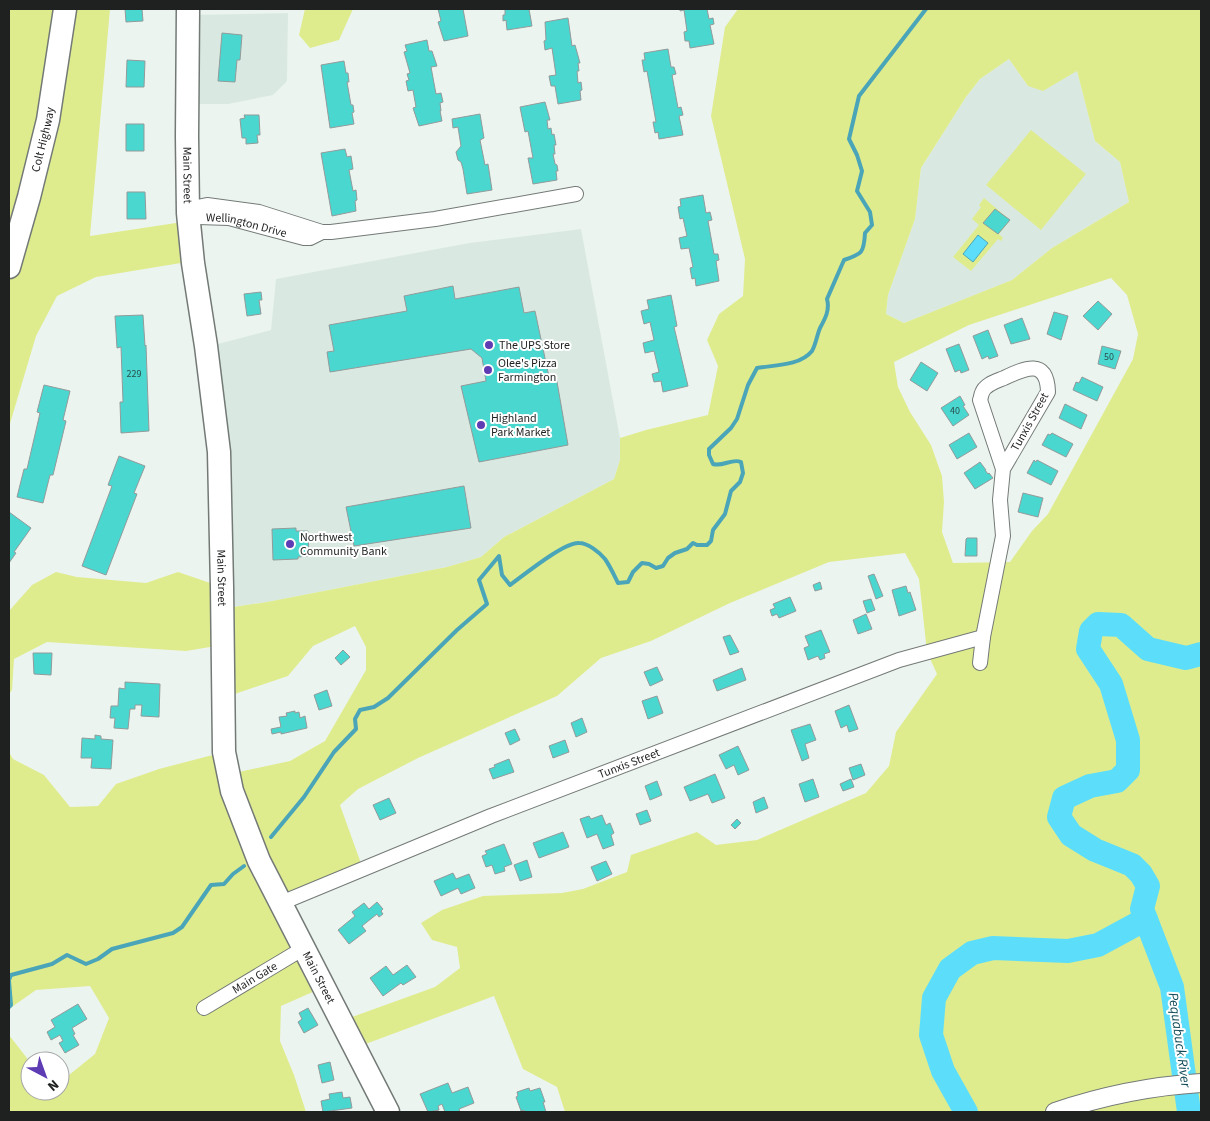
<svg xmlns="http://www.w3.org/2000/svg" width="1210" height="1121" viewBox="0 0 1210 1121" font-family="'Source Sans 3',sans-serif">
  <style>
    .built { fill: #d9e9e1 }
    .green { fill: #dfec8e; fill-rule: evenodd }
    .water { fill: #5cdefb; stroke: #4aa5b9 }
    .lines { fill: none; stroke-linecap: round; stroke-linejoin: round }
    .stream { stroke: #4aa5b9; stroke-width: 4 }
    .river { stroke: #5cdefb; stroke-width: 24 }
    .building { fill: #49d7d0; stroke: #939b9a }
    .minor-casing { stroke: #737a76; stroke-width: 16 }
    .tertiary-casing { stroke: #737a76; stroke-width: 20 }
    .trunk-casing { stroke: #737a76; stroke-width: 25 }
    .minor { stroke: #fff; stroke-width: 14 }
    .tertiary { stroke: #fff; stroke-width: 18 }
    .trunk { stroke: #fff; stroke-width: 22 }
    .poi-dot { fill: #5e3cb4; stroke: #fff; stroke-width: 2 }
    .labels { text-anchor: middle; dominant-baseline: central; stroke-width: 4; stroke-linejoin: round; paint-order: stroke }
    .number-label { font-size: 10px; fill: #2a4e4c }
    .street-label { font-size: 12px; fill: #1f2120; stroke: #fff }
    .poi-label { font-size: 12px; fill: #1f2120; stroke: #fff; text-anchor: start }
    .water-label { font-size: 14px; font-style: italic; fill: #104a56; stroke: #fff }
  </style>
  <rect width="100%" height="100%" fill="#ecf4f0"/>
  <path class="built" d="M288,13L287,81L273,95L228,104H187L188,15Z
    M1009,59L1028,86L1077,71L1095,141L1120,162L1129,202L1052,248L1012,280L904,323L886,314L888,295L915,219L921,168L966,97L980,79Z
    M581,229L620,438V460L614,479L504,537L481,557L447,567L267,602L232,607L214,345L271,330L276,279L469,243Z"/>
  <path class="green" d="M9,9H110L90,236L189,221L193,261L96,277L57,296L36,336L9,427Z
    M305,9H353L339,40L310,48L299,35Z
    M738,9H1201V1112H565L557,1087L523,1069L494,996L355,1048L341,1021L435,987L460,968L457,947L432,940L421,923L442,910L483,896L562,893L583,889L627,872L631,855L697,832L716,845L757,840L866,793L889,766L896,732L937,674L927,652L919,579L905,553L829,562L730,603L651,641L601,658L557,696L418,758L358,789L340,805L363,869L281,903L324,987L281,1006L280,1041L294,1075L306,1112H9V1035L30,1062V1091H60V1074L69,1075L95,1054L109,1018L90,986L36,990L9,1009V752L13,759L44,775L70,807L98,806L116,784L159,769L224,752L229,774L290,761L325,741L366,670V647L355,626L313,646L288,676L223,698L222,645L186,651L47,642L14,659L12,690L9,694V611L32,585L56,572L77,577L146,583L178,572L222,587L233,607L267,602L447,567L481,557L504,537L614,479L620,460V438L646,430L708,415L718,366L707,340L719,314L743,296L745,259L711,116L725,27ZM1009,59L1028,86L1043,91L1077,71L1095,141L1120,162L1129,202L1052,248L1012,280L904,323L886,314L888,295L915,219L921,168L966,97L980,79ZM1111,278L1127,295L1138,334L1133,359L1048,514L1032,531L1010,562L953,563L942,532L944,502L942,476L931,445L910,412L898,387L894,362L969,325Z
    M1031,130L1086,174L1041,230L986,185Z
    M984,198L1010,220L999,234L1003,238L1001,241L998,239L971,271L953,257L979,225L972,219L981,207L979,205Z"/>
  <path class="water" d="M978,235L988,243L973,262L963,254Z"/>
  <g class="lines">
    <path class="stream" d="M271,837L304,797L334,752L356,729L355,719L360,710L374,707L388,698L457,630L487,604L479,580L499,556L502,575L510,585C524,575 564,542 579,543C588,543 599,552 605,559C610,566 614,575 618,583L628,582L633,572L642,563L649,564L656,568L663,566L668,558L675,553L687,549L693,543L697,545H707L711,541L713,530L725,514L731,491L740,482L743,473L741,462C732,458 723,467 713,464L709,455V449L731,428L737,419L748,385L757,368C774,365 800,366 812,351C816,344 817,335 820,328C825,319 830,310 827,299L844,260C862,254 864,253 865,233L872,225L870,212L857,191L862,171L857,155L849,139L859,96L926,9
      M9,980L11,975L52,964L67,955L86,964L98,959L112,949L173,933L182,927L211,885L224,884L233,874L244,866
      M9,981L11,1005L9,1007"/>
    <path class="river" d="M966,1112L943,1071L931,1035L934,998L950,969L972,953L993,948L1068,951L1098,945L1146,919
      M1189,1112L1172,987L1142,909L1148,886L1141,874L1132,865L1095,850L1071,835L1059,817L1064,798L1090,786L1117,781L1128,770V740L1111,684L1088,649L1091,631L1098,624L1121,625L1148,649L1186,658L1201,654"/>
  </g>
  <path class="building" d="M125,9H142L143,21L126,22Z
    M438,9H463L468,36L444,41L438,22L441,21Z
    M505,9H529L532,26L507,30L506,20L503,21V15H505Z
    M680,9H707L709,19L713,18L714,24L710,25L714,44L690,48L689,41H685L684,32L687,31L684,10L680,11Z
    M568,18L572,46L575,45L580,63H578L579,71H577L578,83L581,82L582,90L580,91L581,100L558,104L555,86H551L549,76L556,75L552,48L545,50L544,41L546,40L545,22Z
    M222,33L242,35L240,60H237L235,82L218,81Z
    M427,40L429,51H432L437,66L431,67L436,94L441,93L443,102L440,103L441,111H440L442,121L419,126L413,108L416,107L413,90L408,91L406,81L409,80L407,74L410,73L404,52L407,51L405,45Z
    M668,49L671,67H674L676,74L672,75L678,108L681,107L683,115L679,116L683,135L659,139L658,132L655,133L653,122H656L647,71L644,72L642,60H645L644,53Z
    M127,60L145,61L144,87H126Z
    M344,61L346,73H348L349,82H347L351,105H353L354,112L352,113L354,124L330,128L321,65Z
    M545,102L550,120H547L548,129L551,128L552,135L554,134L556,145H554L555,154H553L555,164L557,165L558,171H556L557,180L533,184L528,158H533L528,131L525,132L520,107Z
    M480,114L484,138L480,140L485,165L488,164L492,190L467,194L463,169L461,162L458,160L456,152L461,146L458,127L453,128L452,119Z
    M244,115H259L260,135H257L258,143L246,144V138H242L240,119L245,118Z
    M126,124H144V151H126Z
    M345,149L347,157L351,156L353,169L349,170L353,191L356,190L357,200L355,201L356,211L332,216L321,153Z
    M127,192H145L146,219H127Z
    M703,195L706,213L710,212L712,220L708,221L714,254H718L719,260L716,261L719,281L696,286L695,278L692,279L690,268L693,267L689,248L681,249L679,238L687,236L683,218L680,219L678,207L681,206L680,199Z
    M995,209L1010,220L998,234L983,223Z
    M453,286L455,299L519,287L524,313L535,311L549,377L556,376L568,445L479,462L461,386L486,381L482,358L471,349L330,372L327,352L334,351L329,325L407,311L404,296Z
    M261,292L262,300H259L261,314L247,316L244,294Z
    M671,295L677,326L674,327L688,386L663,392L661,381L654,382L652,374L659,372L654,351L645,353L643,343L654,340L650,322L644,324L641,311L649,309L647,300Z
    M1098,301L1112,314L1098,330L1083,316Z
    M1054,312L1068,316L1061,340L1047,334Z
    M143,315L145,346L146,345L149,431L121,433L120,402H123L121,347L117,348L115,316Z
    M1022,318L1030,339L1011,344L1004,325Z
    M988,330L998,356L989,359L988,356L982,359L973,336Z
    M959,344L969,370L961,373L960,370L955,372L946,349Z
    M1102,346L1121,351L1115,369L1098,364Z
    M921,362L938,373L927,391L910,380Z
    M1082,377L1103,387L1097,401L1073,390L1076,382L1079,383Z
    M44,385L70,391L63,420L66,421L53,475H50L43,503L17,497L24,469H27L40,413L37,412Z
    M960,396L965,405L963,406L969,415L953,426L941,408Z
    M1065,404L1087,415L1081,429L1059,418Z
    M969,433L977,447L957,459L949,445Z
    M1052,433L1073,444L1066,457L1042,445L1048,434L1050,435Z
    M119,456L145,466L134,493L137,494L106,575L82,566L112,486L108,485Z
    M1034,460L1036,462L1037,460L1058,471L1051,485L1027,473Z
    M980,462L986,470H985L988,474L989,473L993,478L975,489L964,473Z
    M464,486L471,528L354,546L346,507Z
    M1023,493L1043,498L1038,517L1018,512Z
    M9,512L31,528L14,552L16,553L9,563Z
    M296,528V531H308L309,556L298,557V559L273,560L272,529Z
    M967,538H977V556H965L966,539Z
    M874,574L883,596L876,599L868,576Z
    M820,582L822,589L815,591L813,585Z
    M906,586L908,593L910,592L916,610L899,616L892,590Z
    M790,597L796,611L779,618L777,614L772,616L770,610L775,608L773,604Z
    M871,599L875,610L867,613L863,601Z
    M866,614L872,629L858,634L853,620Z
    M821,630L830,652L824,654L825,658L820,660L818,656L808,660L804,648L809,646L805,636Z
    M730,635L739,652L730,655L723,637Z
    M343,650L350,657L341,665L335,658Z
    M33,653H52L51,675L34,674Z
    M657,667L663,680L650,686L644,672Z
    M742,668L746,680L717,691L713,680Z
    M125,682L160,684L159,717L141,716L142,705H135V709H130L128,729L114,728L115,718H110L111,706H118L119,688L125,689Z
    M327,690L332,706L319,710L314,695Z
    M657,696L663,713L648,719L642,701Z
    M849,705L858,729L849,732L847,725L841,728L835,711Z
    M295,711V713L299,712L300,718L305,716L307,728L281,734V732L272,734L271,729L281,727L279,717L287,716L286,713Z
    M582,718L587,732L576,737L571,723Z
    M810,724L816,740L805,744L809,758L802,761L791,730Z
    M515,729L520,740L510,745L505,733Z
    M95,735L101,736V739L113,740L111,769L91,768L92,758H81L82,738L95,739Z
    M565,740L569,752L553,758L549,746Z
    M738,746L749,770L738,775L734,765L726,769L719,755Z
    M509,759L514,772L493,779L489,769L495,767L494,765Z
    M861,764L865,775L853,780L849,768Z
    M715,774L725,798L712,803L708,794L690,801L684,787Z
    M813,779L819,797L805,802L799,784Z
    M851,779L854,787L843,791L840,784Z
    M657,781L662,795L650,800L645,786Z
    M764,797L768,808L756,813L753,802Z
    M389,798L396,813L380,820L373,805Z
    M647,810L651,821L640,825L636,814Z
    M602,815L606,825L610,823L614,833L611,835L614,845L603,849L597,834L587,838L580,819L589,816L591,819Z
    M737,819L741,823L735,829L731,825Z
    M563,832L569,847L539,858L533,843Z
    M504,844L512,864L504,867L505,871L495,874L492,865L486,867L482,856L487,854L485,851Z
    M527,860L532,877L520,881L514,865Z
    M606,861L612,874L597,881L591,867Z
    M453,873L456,879L469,874L475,888L461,894L458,888L441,896L434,881Z
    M377,902L383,909L381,911L383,914L379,917L377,914L362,926L366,931L349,944L338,930L355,916L352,912L364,903L369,909Z
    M407,965L416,977L403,985L401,983L383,996L370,978L386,966L393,975Z
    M78,1004L87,1019L72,1028L75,1034L73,1035L79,1045L65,1053L59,1043L63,1041L60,1035L51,1040L47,1032L55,1027L51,1020Z
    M308,1008L318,1025L304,1033L298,1022L302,1019L299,1013Z
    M330,1062L334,1080L322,1083L318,1065Z
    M448,1083L452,1093L468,1087L474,1103L459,1109L460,1112H445L442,1104L438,1106L439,1110L428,1112L420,1094Z
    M529,1088L530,1091L540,1088L545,1102H543L546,1112H525L524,1110L521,1111L516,1097L518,1096L517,1092Z
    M342,1092L343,1098L350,1097L352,1108L323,1112L321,1101L330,1099L329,1094Z"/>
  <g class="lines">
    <defs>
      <g id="minor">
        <path d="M188,213L197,207L207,205L259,212L322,232H331L435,219L576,194"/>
        <path id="s1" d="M188,213L198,217L229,218L304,238H310L322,232"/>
        <path d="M980,663L983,637L1003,536L1000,500L1003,469L980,400C981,398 981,395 982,393C985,384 997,381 1004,378C1025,368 1047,358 1048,392L1003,469"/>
        <path id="s2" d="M281,903L491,816L899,660L983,637"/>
        <path id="s3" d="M204,1008L304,948"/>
      </g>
      <path id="tertiary" d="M1055,1112C1102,1096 1151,1086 1201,1083"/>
      <g id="trunk">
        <path id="s4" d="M188,9L187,136L188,213L193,263L206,346L219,452L222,587L224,752L232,791L259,861L388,1112"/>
        <path id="s5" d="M9,267L29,197L48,120L65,9"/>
      </g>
    </defs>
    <use href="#minor" class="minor-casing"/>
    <use href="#tertiary" class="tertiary-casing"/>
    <use href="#trunk" class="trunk-casing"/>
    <use href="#minor" class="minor"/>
    <use href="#tertiary" class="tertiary"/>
    <use href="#trunk" class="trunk"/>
  </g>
  <g class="poi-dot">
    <circle cx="489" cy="345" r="5"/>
    <circle cx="488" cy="370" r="5"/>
    <circle cx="481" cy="425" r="5"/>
    <circle cx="290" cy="544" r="5"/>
  </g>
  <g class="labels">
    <g class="number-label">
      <text x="1109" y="357">50</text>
      <text x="134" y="374">229</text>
      <text x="955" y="411">40</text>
    </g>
    <g class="street-label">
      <text stroke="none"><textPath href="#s5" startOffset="132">Colt Highway</textPath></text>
      <text stroke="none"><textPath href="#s4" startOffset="166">Main Street</textPath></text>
      <text stroke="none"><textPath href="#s1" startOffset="60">Wellington Drive</textPath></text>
      <text transform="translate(1030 422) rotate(-61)">Tunxis Street</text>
      <text stroke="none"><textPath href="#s4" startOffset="571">Main Street</textPath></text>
      <text stroke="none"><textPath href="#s2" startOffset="375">Tunxis Street</textPath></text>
      <text stroke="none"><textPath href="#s4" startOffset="991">Main Street</textPath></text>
      <text stroke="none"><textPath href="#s3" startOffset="59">Main Gate</textPath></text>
    </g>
    <g class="poi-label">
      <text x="499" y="345">The UPS Store</text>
      <text x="498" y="363">Olee's Pizza<tspan x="498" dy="14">Farmington</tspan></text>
      <text x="491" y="418">Highland<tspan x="491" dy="14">Park Market</tspan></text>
      <text x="300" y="537">Northwest<tspan x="300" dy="14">Community Bank</tspan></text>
    </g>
    <g class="water-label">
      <text transform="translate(1179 1040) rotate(82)">Pequabuck River</text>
    </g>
  </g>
  <rect width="1210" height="1121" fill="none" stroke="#1f2120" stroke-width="20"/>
  <g transform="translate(45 1076) rotate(139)"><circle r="24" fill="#ffffff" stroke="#a5a6a6"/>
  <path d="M0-4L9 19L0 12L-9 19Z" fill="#5e3cb4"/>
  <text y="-8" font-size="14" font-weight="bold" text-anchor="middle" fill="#1f2120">N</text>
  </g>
</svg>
